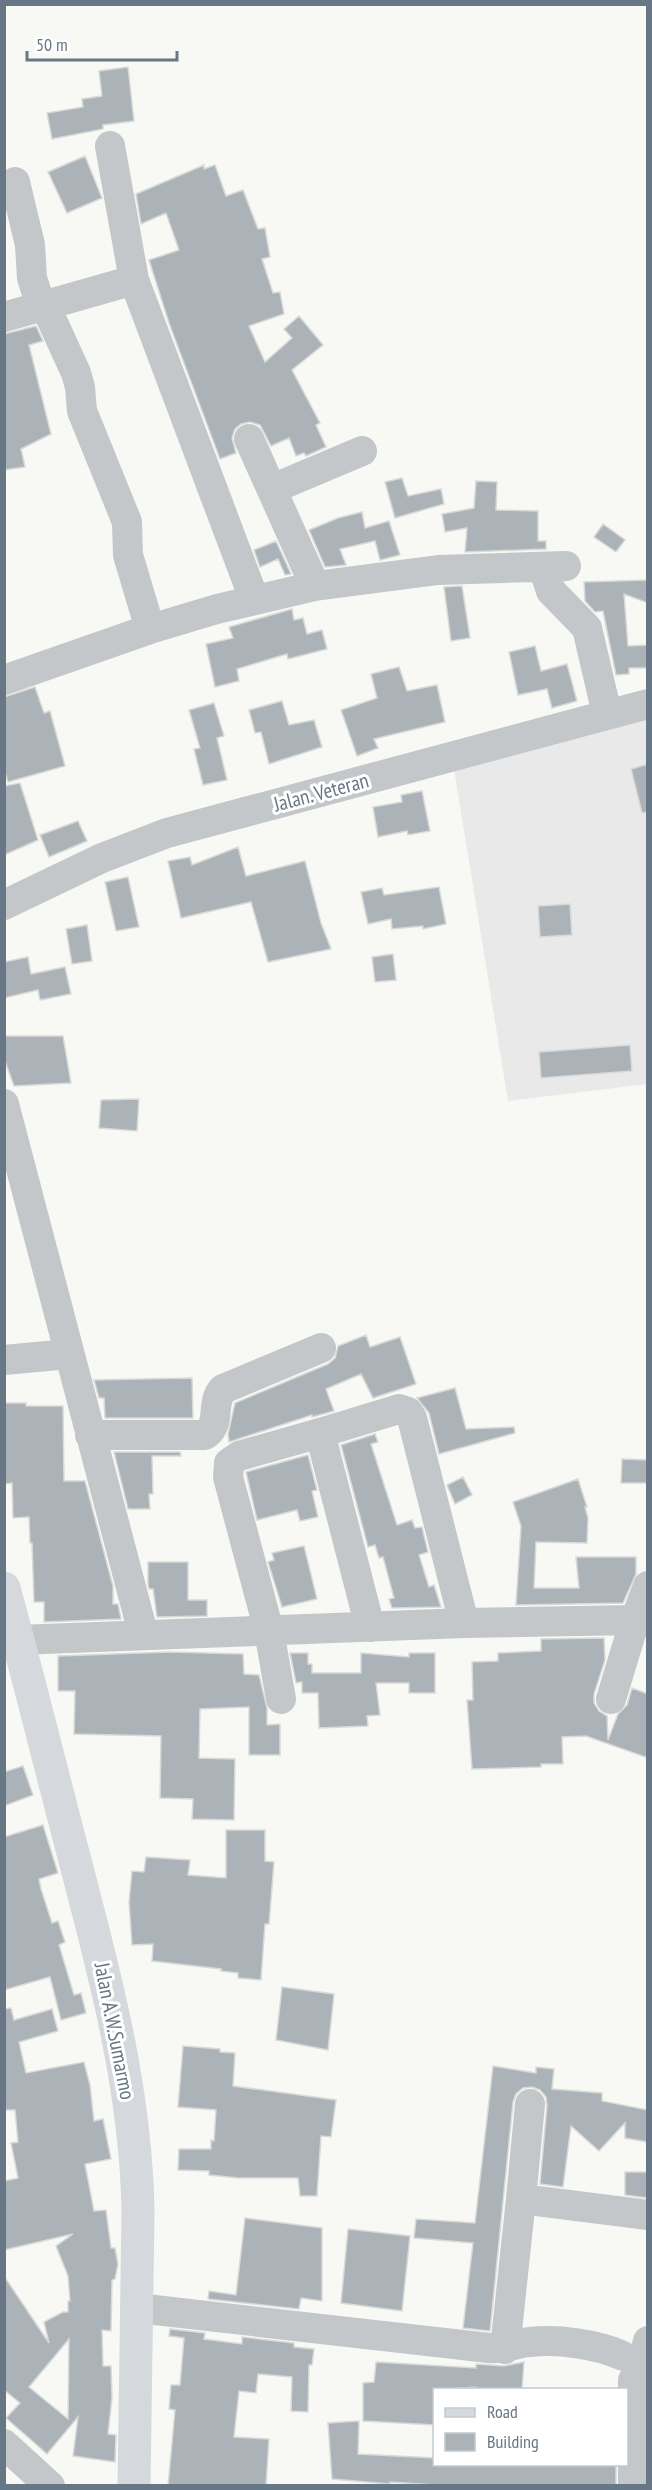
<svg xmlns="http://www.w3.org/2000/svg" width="652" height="2490" viewBox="0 0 652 2490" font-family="'PT Sans Narrow',sans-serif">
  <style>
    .built { fill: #e8e9e8 }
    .building { fill: #abb3b9; stroke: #d9d9d7; stroke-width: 1.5; fill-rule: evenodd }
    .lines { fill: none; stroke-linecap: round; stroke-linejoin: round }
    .minor { stroke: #c3c7ca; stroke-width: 30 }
    .major { stroke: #d5d9dd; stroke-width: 33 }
    .labels { text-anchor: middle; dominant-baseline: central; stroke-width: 6; stroke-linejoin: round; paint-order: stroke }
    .street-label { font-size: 21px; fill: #677785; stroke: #fff }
  </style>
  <rect width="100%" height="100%" fill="#f8f8f5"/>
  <path class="built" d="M647,717V1084L508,1101L454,769Z"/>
  <path class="building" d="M128,67L134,121L103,125V129L52,139L47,113L83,107L82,99L102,96L99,71Z
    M85,156L102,198L67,213L48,172Z
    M204,165V169L215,165L226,196L243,190L258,229L265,228L270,257L262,259L273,293L280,292L284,314L249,326L265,362L292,338L284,329L299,316L323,345L292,370L320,423L316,425L326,447L306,456L304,453L296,456L289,438L271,446L260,425L250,422L241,424L235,429L232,438L236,453L220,459L169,323L149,260L179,250L166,213L141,224L136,194Z
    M36,326L43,341L29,345L51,434L21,449L25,467L4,470V334Z
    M402,478L408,496L441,489L444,504L395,518L385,482Z
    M476,481L497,482L496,510L538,511V541H546V549L465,552L467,528L445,532L442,514L474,508Z
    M362,512L365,528L389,521L400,555L380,560L375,541L340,549L346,565L325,567L309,530L338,518Z
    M603,524L625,540L616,552L594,537Z
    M276,541L291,574L285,575L278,559L260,567L254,550Z
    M648,580V603L624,594L628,646L648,645V668H629V674L616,675L603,611L595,612L585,601L584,582Z
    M462,586L470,638L451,641L444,587Z
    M292,609L294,620L303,618L307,634L322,630L327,649L288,659L287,654L237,669L239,681L215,687L206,644L233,638L229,627Z
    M535,646L541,671L567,664L577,701L552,708L547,689L518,695L509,652Z
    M399,667L407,691L437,685L445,722L374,739L378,748L357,756L341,710L377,698L371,674Z
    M35,687L44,713L50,711L65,766L8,782L4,769V697Z
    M282,701L289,725L314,720L322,747L269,764L261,732L255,733L249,710Z
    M214,703L224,736L217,738L227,780L203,785L194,749L200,748L189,710Z
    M648,764V812L642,813L631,769Z
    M20,783L38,840L4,855V786Z
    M422,791L430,831L408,835L407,831L378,837L373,807L402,802L401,795Z
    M78,821L87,841L49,857L40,835Z
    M238,847L246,876L305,861L321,923L331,949L268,962L251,902L181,918L168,861L190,857L192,865Z
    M128,877L139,927L116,931L105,882Z
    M439,887L446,924L423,929V926L392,929L391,919L368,924L361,892L382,888L384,895Z
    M570,904L572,935L540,937L538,906Z
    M87,925L92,961L72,964L66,929Z
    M393,954L396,980L375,982L372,957Z
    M28,957L31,974L65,967L71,994L40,1000L38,990L4,998V962Z
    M4,1036H63L71,1083L14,1086L4,1058Z
    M630,1045L632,1071L541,1078L539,1052Z
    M139,1099L137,1131L99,1128L101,1100Z
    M366,1335L370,1347L400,1337L416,1384L373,1398L361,1374L326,1389L334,1411L312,1417V1415L229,1442L228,1434L235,1403L328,1364L335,1358L338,1346Z
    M192,1378L193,1418H105L104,1398H99L94,1380Z
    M455,1388L466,1429L514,1427L515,1433L439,1454L429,1413L417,1398Z
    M4,1403H26V1406H63L64,1481H85L113,1586V1604H118L121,1619L44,1622V1602H34L32,1543H30L29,1517L13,1518L12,1483L4,1484Z
    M375,1434L378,1442L371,1444L397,1525L412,1520L415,1528L422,1527L428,1552L419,1555L429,1587L434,1585L441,1607L392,1608L389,1599L394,1598L383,1557L379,1558L375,1545L368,1547L341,1445Z
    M114,1452H180L181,1456H152L153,1494H149L150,1509H128Z
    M308,1455L317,1490L312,1491L318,1517L300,1521L297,1510L257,1520L246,1472Z
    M622,1459L648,1460V1483H621Z
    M463,1477L472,1495L455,1504L447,1485Z
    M578,1479L587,1507H585L588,1518L587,1543L536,1542L534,1588H579L576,1557H636V1574L623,1603L516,1605L521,1526L513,1502Z
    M304,1546L317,1599L282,1607L268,1562L274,1560L272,1553Z
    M148,1562H188V1600H207V1616L157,1617L153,1589H149L148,1585Z
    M604,1638L605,1660L594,1694V1703L599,1711L607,1716L608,1740L618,1714L627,1705L632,1688L648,1694V1758L586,1736L562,1737L563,1764H541V1767L472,1769L467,1700H473L472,1662L498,1661V1653L541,1651V1639Z
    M169,1652L243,1654L244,1674L259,1675L267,1708V1725L280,1724V1755H249V1707L200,1709L199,1758L235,1759L234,1820L192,1819L193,1799L160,1798L161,1736L74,1734L75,1691H58V1656Z
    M290,1653H308V1664H312V1673H361V1653L409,1657V1653H435V1693H409V1683H376L380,1715L367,1716L368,1726L319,1728L318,1693H302V1682L296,1683Z
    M23,1766L33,1795L4,1806V1772Z
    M43,1825L58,1873L39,1879L41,1889L52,1923L58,1921L65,1942L59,1945L74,1995L81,1993L86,2013L61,2020L50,1977L4,1990V1837Z
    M226,1830H265V1861L274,1862L269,1924H265L261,1980L238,1978V1973L221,1971V1969L152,1961L153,1944L132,1945L129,1902L132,1871L144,1872L146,1857L190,1860L188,1875L226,1878Z
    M282,1987L334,1994L328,2050L276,2040Z
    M11,2008L14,2020L52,2009L58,2031L19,2042L26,2073L84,2062L90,2085L94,2121L103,2119L111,2159L85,2164L94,2211L106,2210L111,2248H115L118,2264L115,2279L112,2280L111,2331L102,2330L103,2366H111L112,2398L108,2434L116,2435L115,2462L73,2456L78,2417L47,2454L6,2418L20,2403L4,2390V2276L49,2343L44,2322L63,2312H68V2301H70L68,2276L56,2246L73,2234L4,2250V2181L18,2178L11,2143L18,2142L15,2110H4V2009ZM69,2339L68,2419L29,2387Z
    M183,2046L220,2049V2052L235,2053L233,2086L336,2100L331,2137L321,2136L317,2196H300L298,2178H239L209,2175V2171L178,2170L179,2149H211V2140L214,2141L216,2110L178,2107Z
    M493,2066L536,2073V2067L554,2069L552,2089L602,2093V2101L648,2110V2142L625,2138V2123L599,2151L571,2126L563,2187L540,2184L547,2106L546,2097L540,2090L532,2087L523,2088L516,2094L513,2102L490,2331L463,2328L473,2243L414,2238L416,2219L475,2223Z
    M625,2172H648V2198L625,2195Z
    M245,2218L322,2228V2301L301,2298L299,2309L208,2299L209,2291L236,2295Z
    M348,2229L410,2236L402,2311L341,2303Z
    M170,2329L205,2333L204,2339L242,2344V2337L294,2343V2347L314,2349L312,2365H309L308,2412L291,2411L292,2377L258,2374L256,2393L239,2391L234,2437L269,2439L266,2486H168L175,2410L169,2409L171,2385H180L184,2338L169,2336Z
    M376,2362L476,2368V2364L504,2366L524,2362L522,2390H476V2387L435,2390V2425L363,2421V2383L374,2382Z
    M359,2421L358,2454L435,2458V2464H612L616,2466V2486H452L390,2482V2484L332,2479L328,2423Z"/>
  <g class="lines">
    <path class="minor" d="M110,146L134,280
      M15,182L30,245L32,278L41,306
      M45,305L76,373L80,387L82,411L127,522L128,555L150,629
      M4,317L134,280L254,599
      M249,439L315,586
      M272,489L362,451
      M543,567L551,591L587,628L607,714
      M4,680L150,629L217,609L315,586L438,570L566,566
      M4,905L102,858L167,833L648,704
      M4,1104L143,1633
      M4,1360L69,1354
      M90,1435H205C222,1424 210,1403 223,1389L321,1348
      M370,1627L320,1433L399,1409L408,1412L412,1418L464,1623
      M18,1640L464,1623L635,1620L648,1586
      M281,1699L269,1631L228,1477L229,1463L239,1456L320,1433
      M611,1699L635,1620
      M521,2199L530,2104
      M137,2308L489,2348C507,2350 513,2343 530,2342C558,2339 597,2344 623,2356
      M505,2349L521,2199L648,2215
      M644,2358L648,2341
      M633,2380V2486
      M4,2444L50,2486"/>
    <path class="major" d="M4,1588C28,1676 50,1765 73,1853C104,1971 136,2088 138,2211L134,2486"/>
  </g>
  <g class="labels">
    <g class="street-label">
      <text transform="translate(321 792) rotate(-15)">Jalan. Veteran</text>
      <text transform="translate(115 2031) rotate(79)">Jalan A.W.Sumarmo</text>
    </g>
  </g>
  <rect width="652" height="2490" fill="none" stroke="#677785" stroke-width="12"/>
  <rect x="433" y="2388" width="195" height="78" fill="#ffffff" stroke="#c2c9ce" stroke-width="1.5"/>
  <rect x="445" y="2408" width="30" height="9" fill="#d5d9dd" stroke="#c2c9ce" stroke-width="1.5"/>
  <text x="487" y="2418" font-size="18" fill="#677785">Road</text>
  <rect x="445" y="2433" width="30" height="18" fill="#abb3b9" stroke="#c2c9ce" stroke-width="1.5"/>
  <text x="487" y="2448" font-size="18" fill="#677785">Building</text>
  <path d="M27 51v9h150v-9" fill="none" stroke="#677785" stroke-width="3"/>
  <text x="36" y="51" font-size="18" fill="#677785" stroke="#ffffff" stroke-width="4.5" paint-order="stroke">50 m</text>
</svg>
